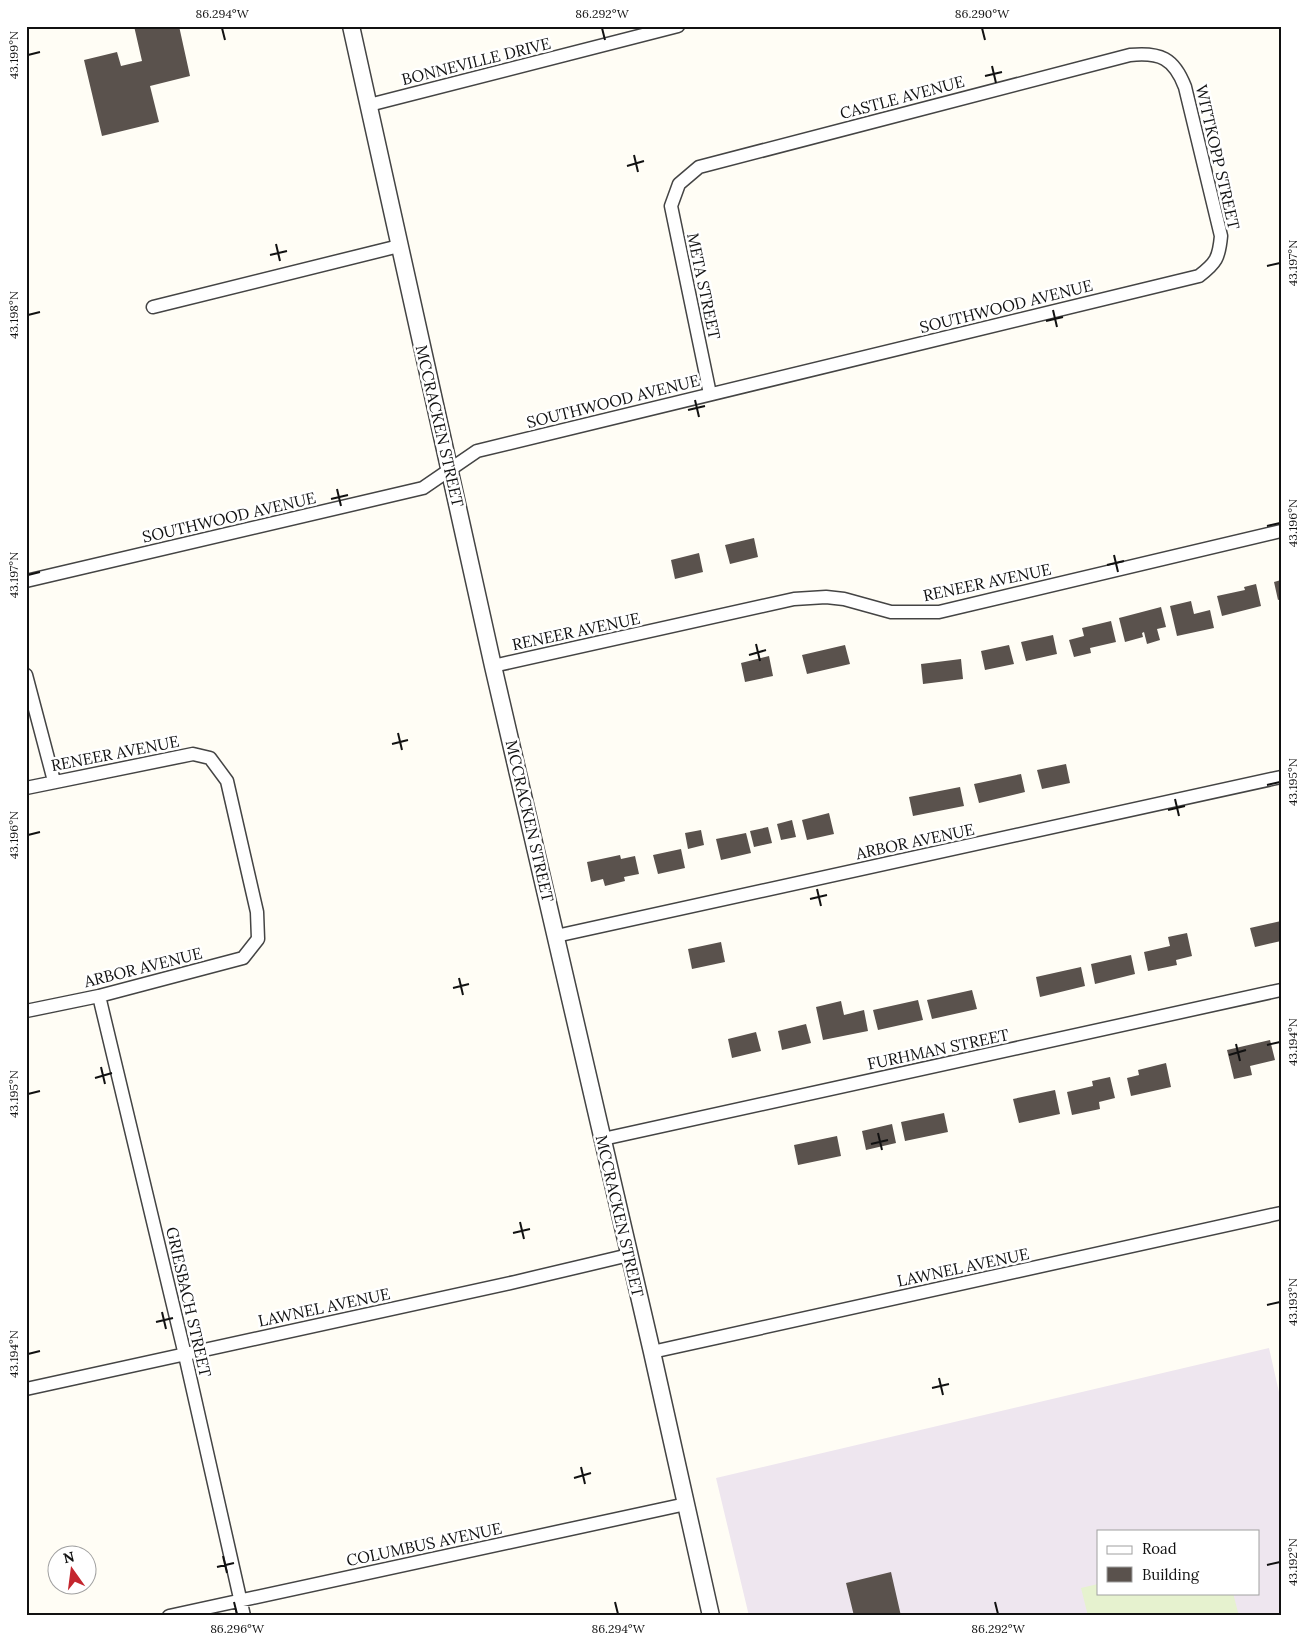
<svg xmlns="http://www.w3.org/2000/svg" width="1307" height="1642" viewBox="0 0 1307 1642" font-family="Lora,serif">
  <style>
    .industrial { fill: #eee6ef; fill-rule: evenodd }
    .pitch { fill: #e6f2cf }
    .building { fill: #5a524d }
    .lines { fill: none; stroke-linecap: round; stroke-linejoin: round }
    .minor-casing { stroke: #444; stroke-width: 15 }
    .tertiary-casing { stroke: #444; stroke-width: 19 }
    .minor { stroke: #fff; stroke-width: 12 }
    .tertiary { stroke: #fff; stroke-width: 16 }
    .ticks { fill: none; stroke: #111; stroke-width: 2 }
    .labels { text-anchor: middle; dominant-baseline: central; stroke-width: 5; stroke-linejoin: round; paint-order: stroke }
    .street-label { font-size: 16px; fill: #111; stroke: #fff }
    .neatline { fill: none; stroke: #111; stroke-width: 2 }
    .ticks-label { font-size: 12px; text-anchor: middle; fill: #111 }
  </style>
  <rect width="100%" height="100%" fill="#fffdf5"/>
  <path class="industrial" d="M1269,1348L1281,1401V1616H749L716,1478ZM1098,1531H1258V1593H1098Z"/>
  <path class="pitch" d="M1098,1584V1593H1233L1239,1616H1088L1081,1588Z"/>
  <path class="building" d="M134,26H179L190,76L150,86L159,122L102,136L84,60L117,52L121,66L142,61Z
    M754,538L758,557L730,564L725,545Z
    M699,553L703,572L675,579L671,560Z
    M1281,580V599L1278,600L1274,582Z
    M1256,584L1261,606L1222,616L1217,596L1245,590L1244,587Z
    M1191,601L1194,614L1210,610L1214,628L1177,636L1170,606Z
    M1161,607L1166,627L1157,629L1160,640L1147,644L1144,632L1142,633L1143,637L1125,642L1119,618Z
    M1111,621L1116,642L1090,648L1091,653L1074,657L1069,640L1084,636L1082,628Z
    M1053,635L1057,654L1026,661L1021,642Z
    M845,645L850,664L807,674L802,655Z
    M1009,645L1014,664L985,670L981,651Z
    M769,656L773,676L745,682L741,663Z
    M961,659L963,679L923,684L921,664Z
    M1066,764L1070,783L1042,789L1037,770Z
    M1021,774L1025,792L979,803L974,784Z
    M960,787L964,806L913,816L909,797Z
    M829,813L834,834L807,840L802,820Z
    M792,820L796,837L781,840L777,824Z
    M768,827L772,843L754,847L750,831Z
    M701,830L704,845L688,849L685,833Z
    M746,833L751,853L721,860L716,839Z
    M681,849L685,868L658,874L653,855Z
    M620,855L621,859L635,856L639,874L624,877L625,881L605,886L603,879L591,882L587,862Z
    M1281,921V941L1255,947L1250,928Z
    M1187,933L1192,956L1176,960L1177,965L1148,971L1144,952L1170,946L1168,937Z
    M721,942L725,962L692,969L688,949Z
    M1131,955L1135,974L1095,984L1091,964Z
    M1081,967L1085,986L1040,997L1036,977Z
    M972,990L977,1009L932,1019L927,1000Z
    M918,1000L923,1020L878,1030L873,1010Z
    M841,1001L844,1015L864,1010L868,1031L823,1040L816,1007Z
    M806,1024L811,1043L782,1050L778,1031Z
    M756,1032L761,1051L732,1058L728,1039Z
    M1270,1040L1275,1060L1250,1066L1252,1075L1234,1079L1227,1050Z
    M1166,1063L1171,1087L1131,1096L1127,1078L1139,1075L1138,1070Z
    M1110,1077L1115,1098L1099,1102L1100,1109L1072,1115L1067,1092L1093,1086L1092,1081Z
    M1055,1090L1060,1114L1019,1123L1013,1099Z
    M944,1113L948,1132L905,1141L901,1122Z
    M892,1124L896,1143L866,1150L862,1131Z
    M837,1136L841,1156L798,1165L794,1145Z
    M891,1572L901,1616H854L846,1583Z"/>
  <g class="lines">
    <defs>
      <path id="minor" d="M369,105L678,26
        M153,307L399,246
        M26,581L423,488L477,451L1199,276C1216,263 1219,258 1221,236L1185,87C1174,58 1160,52 1130,55L699,167L679,184L671,206L710,394
        M493,666L794,599L826,597L844,599L891,612H939L1281,531
        M26,675L54,781
        M26,788L193,754L210,758L227,781L257,912L258,939L243,958L99,996L26,1011
        M556,936L1281,777
        M99,996L185,1355L244,1616
        M603,1139L1281,990
        M652,1352L1281,1213
        M26,1389L515,1282L629,1255
        M169,1616L686,1504"/>
      <path id="tertiary" d="M351,26L493,666L652,1352L711,1616"/>
    </defs>
    <use href="#minor" class="minor-casing"/>
    <use href="#tertiary" class="tertiary-casing"/>
    <use href="#minor" class="minor"/>
    <use href="#tertiary" class="tertiary"/>
  </g>
  <path class="ticks" d="M222,28L225,40M602,28L605,40M982,28L985,40M28,55L40,52M992,66L996,83M985,76L1002,72M634,155L638,172M627,166L644,161M276,244L280,261M270,255L287,251M1267,266L1280,263M1053,310L1057,327M28,315L40,312M1046,321L1063,317M695,400L699,417M688,410L705,406M337,489L341,506M331,499L348,495M1267,526L1280,523M1114,555L1118,572M1107,565L1124,561M28,575L40,572M756,644L760,661M749,655L766,650M398,733L402,750M392,744L408,740M1267,785L1280,782M1175,799L1179,816M1168,810L1185,806M28,835L40,832M817,889L821,906M810,899L827,895M459,978L463,995M453,988L469,984M1236,1044L1240,1061M1267,1045L1280,1042M1229,1055L1246,1050M101,1067L105,1084M95,1078L112,1073M28,1094L40,1091M878,1133L882,1150M871,1144L888,1140M520,1222L524,1239M513,1233L530,1229M1267,1305L1280,1302M162,1312L166,1329M156,1322L173,1318M28,1354L40,1351M939,1378L943,1395M932,1388L949,1384M581,1467L585,1484M574,1478L591,1473M223,1556L227,1573M1267,1565L1280,1562M217,1567L234,1563M234,1602L237,1614M615,1602L618,1614M995,1602L998,1614"/>
  <g class="labels">
    <g class="street-label">
      <text transform="translate(476 61) rotate(-14)">BONNEVILLE DRIVE</text>
      <text transform="translate(902 97) rotate(-15)">CASTLE AVENUE</text>
      <text transform="translate(1218 157) rotate(77)">WITTKOPP STREET</text>
      <text transform="translate(704 286) rotate(78)">META STREET</text>
      <text transform="translate(1006 306) rotate(-14)">SOUTHWOOD AVENUE</text>
      <text transform="translate(613 401) rotate(-14)">SOUTHWOOD AVENUE</text>
      <text transform="translate(440 426) rotate(77)">MCCRACKEN STREET</text>
      <text transform="translate(229 517) rotate(-13)">SOUTHWOOD AVENUE</text>
      <text transform="translate(987 582) rotate(-12)">RENEER AVENUE</text>
      <text transform="translate(576 631) rotate(-12)">RENEER AVENUE</text>
      <text transform="translate(115 753) rotate(-11)">RENEER AVENUE</text>
      <text transform="translate(530 821) rotate(77)">MCCRACKEN STREET</text>
      <text transform="translate(915 841) rotate(-12)">ARBOR AVENUE</text>
      <text transform="translate(143 967) rotate(-14)">ARBOR AVENUE</text>
      <text transform="translate(938 1049) rotate(-12)">FURHMAN STREET</text>
      <text transform="translate(620 1216) rotate(77)">MCCRACKEN STREET</text>
      <text transform="translate(963 1267) rotate(-12)">LAWNEL AVENUE</text>
      <text transform="translate(189 1302) rotate(77)">GRIESBACH STREET</text>
      <text transform="translate(324 1307) rotate(-12)">LAWNEL AVENUE</text>
      <text transform="translate(424 1544) rotate(-12)">COLUMBUS AVENUE</text>
    </g>
  </g>
  <rect width="1307" height="1642" fill="none" stroke="#ffffff" stroke-width="55"/>
  <rect x="1097" y="1530" width="162" height="65" fill="#ffffff" stroke="#a0a0a0"/>
  <rect x="1107" y="1546" width="25" height="8" fill="#ffffff" stroke="#a0a0a0"/>
  <text x="1142" y="1554" font-size="15" fill="#111111">Road</text>
  <rect x="1107" y="1567" width="25" height="15" fill="#5a524d" stroke="#a0a0a0"/>
  <text x="1142" y="1580" font-size="15" fill="#111111">Building</text>
  <g transform="translate(72 1570) rotate(346)"><circle r="24" fill="#ffffff" stroke="#a0a0a0"/>
  <path d="M0-4L9 19L0 12L-9 19Z" fill="#c4262e"/>
  <text y="-8" font-size="14" font-weight="bold" text-anchor="middle" fill="#111111">N</text>
  </g>
  <rect x="28" y="28" width="1252" height="1586" class="neatline"/>
  <g class="ticks-label">
    <text x="222" y="18">86.294°W</text>
    <text x="602" y="18">86.292°W</text>
    <text x="982" y="18">86.290°W</text>
    <text transform="translate(14 55) rotate(-90)" y="4">43.199°N</text>
    <text transform="translate(1293 263) rotate(-90)" y="4">43.197°N</text>
    <text transform="translate(14 315) rotate(-90)" y="4">43.198°N</text>
    <text transform="translate(1293 523) rotate(-90)" y="4">43.196°N</text>
    <text transform="translate(14 575) rotate(-90)" y="4">43.197°N</text>
    <text transform="translate(1293 782) rotate(-90)" y="4">43.195°N</text>
    <text transform="translate(14 835) rotate(-90)" y="4">43.196°N</text>
    <text transform="translate(1293 1042) rotate(-90)" y="4">43.194°N</text>
    <text transform="translate(14 1094) rotate(-90)" y="4">43.195°N</text>
    <text transform="translate(1293 1302) rotate(-90)" y="4">43.193°N</text>
    <text transform="translate(14 1354) rotate(-90)" y="4">43.194°N</text>
    <text transform="translate(1293 1562) rotate(-90)" y="4">43.192°N</text>
    <text x="237" y="1633">86.296°W</text>
    <text x="618" y="1633">86.294°W</text>
    <text x="998" y="1633">86.292°W</text>
  </g>
</svg>
